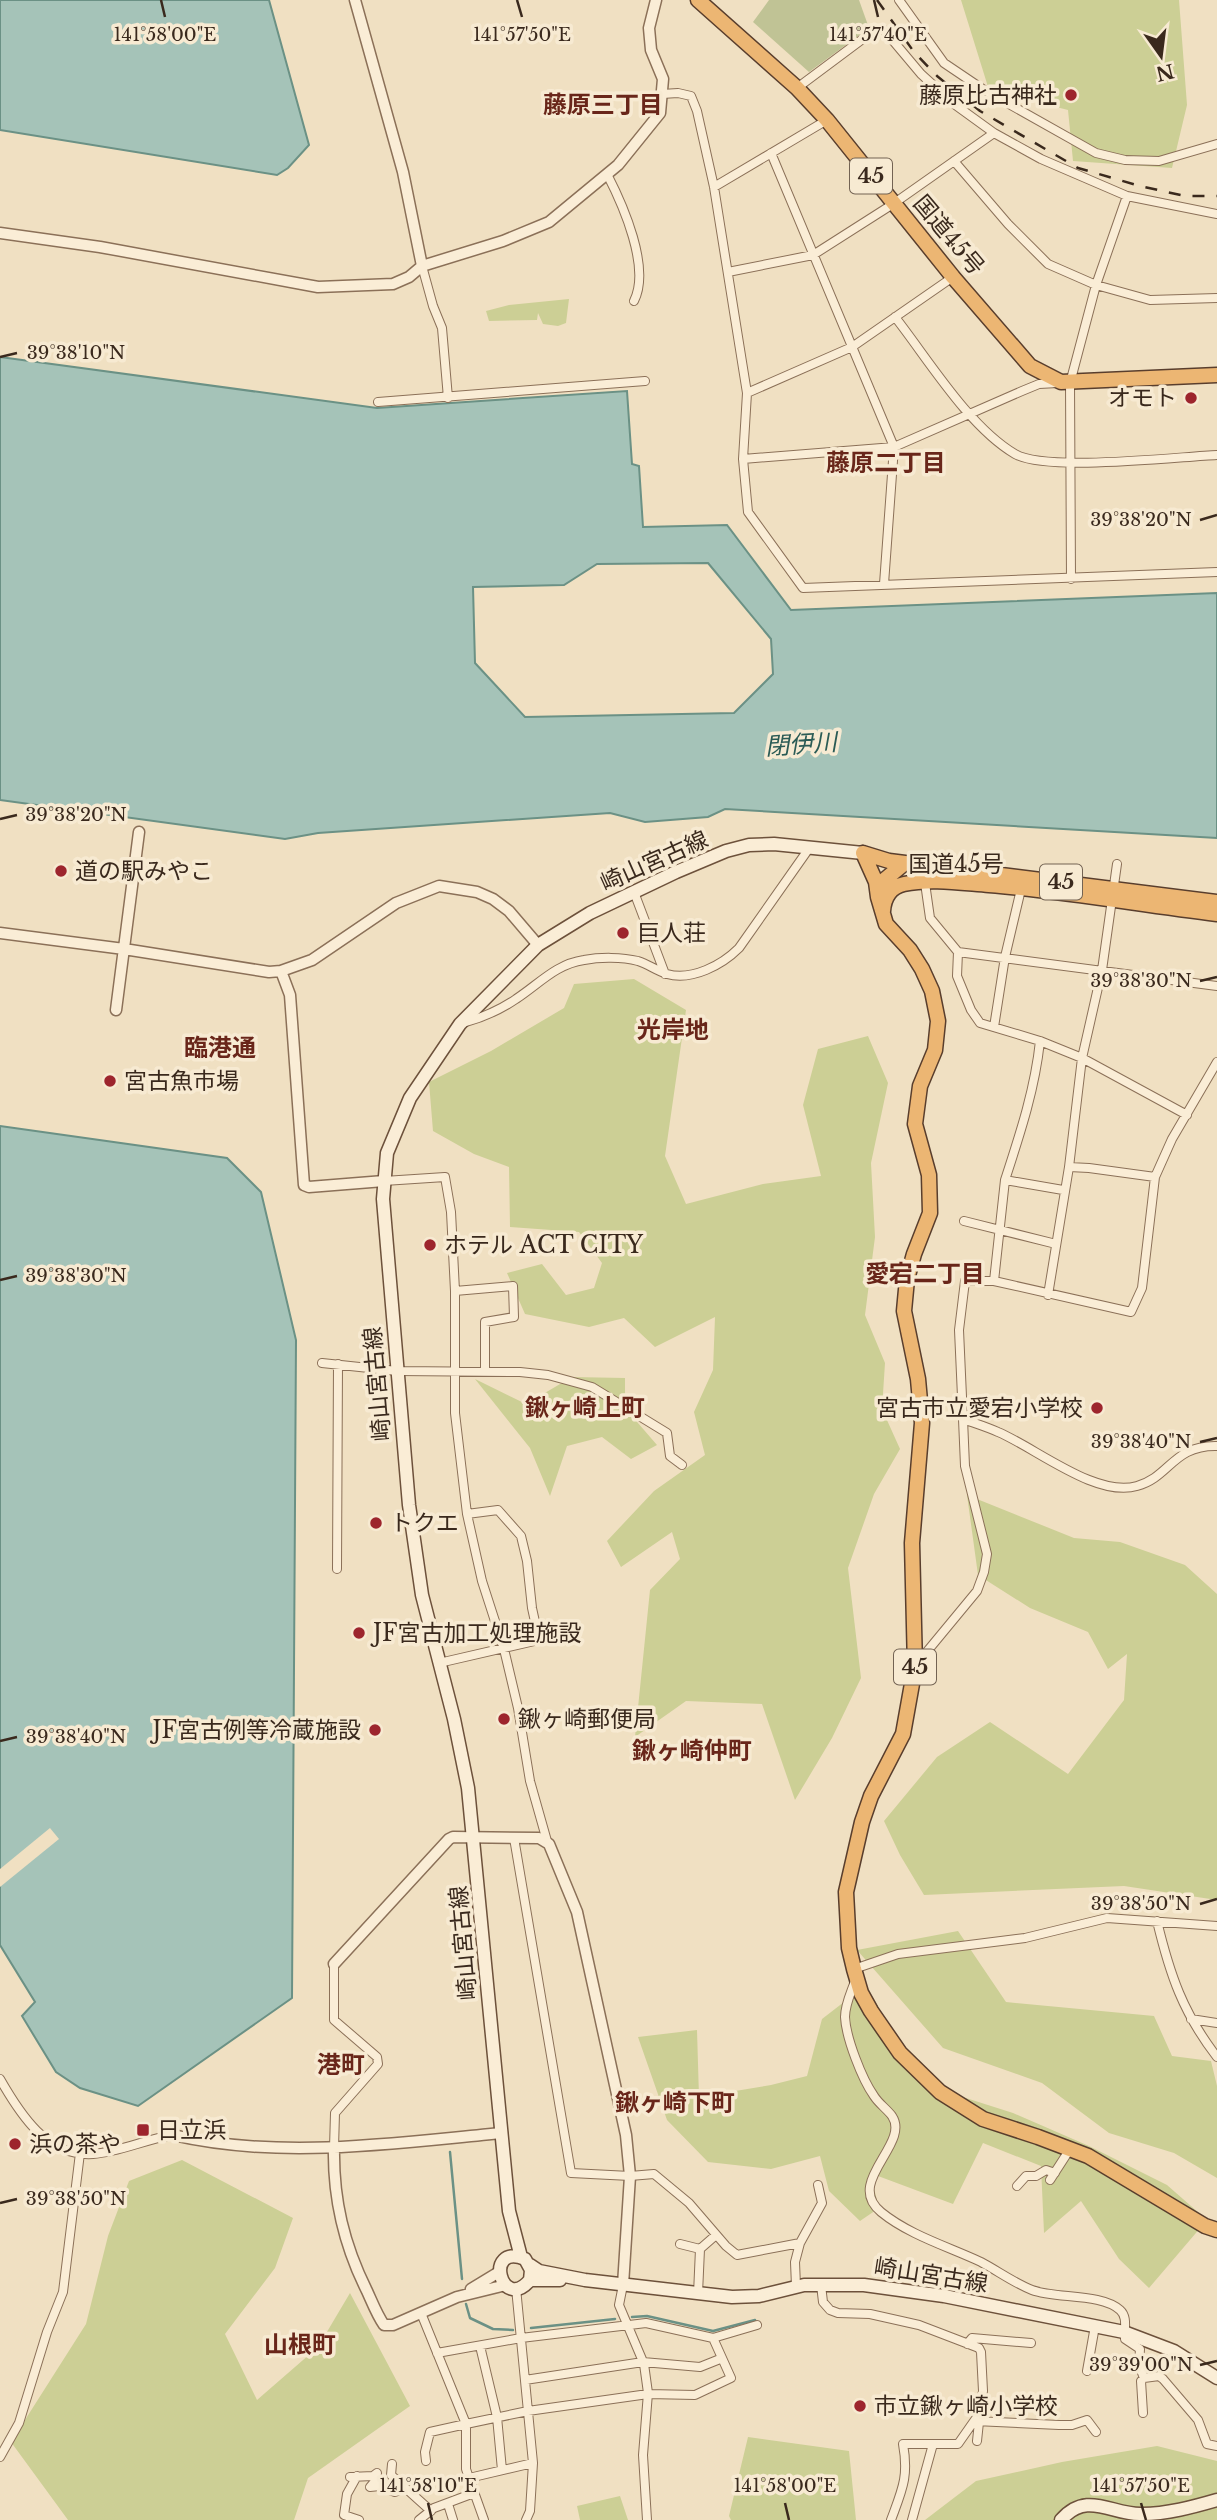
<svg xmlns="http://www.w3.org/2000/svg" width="1217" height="2520" viewBox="0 0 1217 2520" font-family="'Libre Baskerville','Noto Sans JP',serif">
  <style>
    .green { fill: #cccf95 }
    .cemetery { fill: #c0c395 }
    .water { fill: #a5c3b8; stroke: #6b9185; stroke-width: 2; fill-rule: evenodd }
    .pier { fill: #f0e0c2 }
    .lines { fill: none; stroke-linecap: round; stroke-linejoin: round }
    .stream { stroke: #6b9185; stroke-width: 2.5 }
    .minor-casing { stroke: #8b7058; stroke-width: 10 }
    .tertiary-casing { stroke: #8b7058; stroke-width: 13 }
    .secondary-casing { stroke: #6d513b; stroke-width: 15 }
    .trunk-casing { stroke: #593e2d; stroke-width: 17 }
    .minor { stroke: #faedd6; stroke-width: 8 }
    .tertiary { stroke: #faedd6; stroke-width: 10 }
    .secondary { stroke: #faedd6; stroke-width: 12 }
    .trunk { stroke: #ecb673; stroke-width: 14 }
    .rail { stroke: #3a291d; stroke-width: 2.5; stroke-dasharray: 12 12; stroke-linecap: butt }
    .ticks { fill: none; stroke: #3a291d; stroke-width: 2.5 }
    .poi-dot { fill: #9d252d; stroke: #f7ead2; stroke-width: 2.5 }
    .labels { text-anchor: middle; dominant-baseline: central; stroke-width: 7; stroke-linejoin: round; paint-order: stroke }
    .shield { fill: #f7ead2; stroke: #736353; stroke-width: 2 }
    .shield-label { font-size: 21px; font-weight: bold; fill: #3a291d }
    .poi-label { font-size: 23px; fill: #3a291d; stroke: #f7ead2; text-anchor: start }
    .street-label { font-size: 23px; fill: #3a291d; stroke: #f7ead2 }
    .neighbourhood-label { font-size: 24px; font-weight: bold; fill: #69261a; stroke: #f7ead2 }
    .water-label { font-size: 24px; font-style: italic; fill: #2b5b55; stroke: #f7ead2 }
    .ticks-label { font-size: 18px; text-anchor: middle; fill: #3a291d; stroke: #f7ead2; stroke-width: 7; stroke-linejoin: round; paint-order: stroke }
  </style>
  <rect width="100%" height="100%" fill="#f0e0c2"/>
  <path class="green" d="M961,0H1179L1187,105L1172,168L1073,161L1068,110L989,90Z
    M569,299L566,323L558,326L543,324L538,313L537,320L489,321L486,311L509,305Z
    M634,979L686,1010L665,1156L686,1204L763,1184L821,1176L803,1105L818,1049L868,1036L888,1083L871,1163L875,1237L865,1315L885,1363L882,1409L900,1449L874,1494L848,1568L861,1678L832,1738L795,1800L762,1704L686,1701L635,1737L650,1590L680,1559L672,1532L621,1567L607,1541L654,1491L705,1455L694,1412L713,1370L715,1317L655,1347L624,1318L589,1327L525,1314L507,1273L542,1264L566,1295L594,1288L602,1263L579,1232L510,1227L509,1167L474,1154L433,1131L429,1082L491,1051L564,1008L574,984Z
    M572,1377L625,1378V1408L657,1445L631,1459L602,1437L567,1446L550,1496L530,1448L475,1379L526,1404Z
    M967,1495L1074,1538L1120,1542L1185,1565L1217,1594V1900L1124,1886L924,1895L900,1855L884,1821L937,1757L990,1722L1068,1774L1124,1700L1127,1654L1108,1669L1088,1632L1030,1608L978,1575Z
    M958,1931L1006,2002L1154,2016L1172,2056L1211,2061L1217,2086V2178L1174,2153L1109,2133L1042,2083L943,2048L857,1950Z
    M866,1985L922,2084L1013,2113L1089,2146L1167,2185L1207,2220L1149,2288L1119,2259L1081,2201L1044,2233L1041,2166L983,2143L953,2204L870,2173L879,2208L860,2221L829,2191L820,2156L771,2169L708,2162L667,2120L638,2037L697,2030L699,2097L771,2085L807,2076L822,2019Z
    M182,2160L293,2218L275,2268L225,2334L257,2400L318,2347L350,2293L410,2406L308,2478L294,2520H68L11,2442L86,2324L108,2236L129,2181Z
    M748,2437L849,2451L856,2520H731L729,2516Z
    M1157,2446L1217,2461V2520H925L976,2481L1062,2462Z
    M620,2496L628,2520H580L577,2506Z"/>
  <path class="cemetery" d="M769,0H859L869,28L809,72L753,22Z"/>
  <path class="water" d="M0,0H269L309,145L288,168L277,175L0,130Z
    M0,357L377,408L627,391L632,464L639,466L643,527L727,525L791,610L1217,593V838L725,809L708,817L645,822L610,813L318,833L285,839L0,800ZM708,563L771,639L773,674L734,713L525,717L475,663L473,587L564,585L597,564Z
    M0,1126L227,1158L261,1192L296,1340L292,1998L138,2106L80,2088L56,2072L22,2016L35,2002L0,1945Z"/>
  <path class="pier" d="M50,1828L59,1839L0,1887V1869Z"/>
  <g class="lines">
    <path class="stream" d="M450,2152L462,2279
      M466,2304L470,2318L493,2329L513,2330
      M632,2317L647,2316L713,2331L755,2320
      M531,2328L615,2319"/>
    <defs>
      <path id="minor" d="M899,0L944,63L984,90L1096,153L1125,160L1159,161L1217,144
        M797,88L868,35L878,29L884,30L921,74L954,104L994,133L1041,159L1127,196
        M662,94L678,93L691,96L697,111L714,187L747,393L743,459L748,512L803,588L1217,572
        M771,153L894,447L884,584
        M954,161L1008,224L1048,264L1096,285L1150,300L1217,298
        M607,174C623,205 651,268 634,301
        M714,187L827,120
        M422,266L433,306L442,328L448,398
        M728,272L813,255L893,204L994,133
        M895,317C928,359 968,426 1015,454C1046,472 1175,457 1217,455
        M747,393L852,347L953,277
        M378,402L645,381
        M743,459L894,447L1022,391L1039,384L1058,383
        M1071,579L1070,383L1096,285L1127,196L1217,214
        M925,883L930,918L958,952
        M634,892L665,974
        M463,1023C481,1018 500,1010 516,999C539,984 556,964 584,960C600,957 622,957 638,961C648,964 657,971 667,974C692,981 722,965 739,948L810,847
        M994,1027L1005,957L1022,885
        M1040,1041C1035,1089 1020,1134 1005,1180L1063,1190
        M1217,1062L1172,1139L1155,1177L1142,1288L1131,1312L994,1281H965L959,1330L963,1419C974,1423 987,1427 998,1432C1036,1448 1096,1498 1137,1486C1170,1477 1173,1445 1217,1446
        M1187,1115L1082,1058L1040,1041L980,1023L971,1010L957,976L958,952L1217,986
        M1069,1167L1089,1168L1155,1177
        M384,1181L445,1177L451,1212L455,1291V1413L467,1514L482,1581L504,1649L518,1708L530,1781L547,1841
        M964,1221L1056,1244
        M994,1281L1005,1180
        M455,1291L513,1286L514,1317L485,1322V1372
        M1048,1295L1069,1167L1082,1058L1102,970L1117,864
        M322,1363L397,1371L520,1372L548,1375L592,1387L667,1433L670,1456L682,1465
        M337,1569L338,1364
        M439,1663L539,1640L532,1608L527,1561L521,1536L498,1510L467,1514
        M915,1666L977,1591L984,1572L987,1554L965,1466L963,1419
        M514,1838L571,2173L630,2176L654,2174L689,2203L726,2246L737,2255L800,2243L795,2262L796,2286
        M1157,1921C1170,1975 1183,2013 1217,2057
        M854,1969L898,1954L1025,1938L1107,1918L1217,1926
        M855,1981C851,1993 845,2004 845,2017C846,2038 862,2079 874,2096C879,2104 887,2109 892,2116C911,2144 844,2182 881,2212C909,2235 949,2247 981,2262C998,2271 1014,2283 1032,2290C1056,2299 1101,2293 1120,2310C1128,2317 1124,2329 1125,2339L1140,2349L1139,2365L1144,2378L1159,2376L1163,2379L1198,2420L1207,2444L1217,2446
        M1191,2019L1217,2023
        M0,2079C20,2114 47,2157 93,2154C120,2152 146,2139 173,2135
        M334,2148L335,2113L378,2064L377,2057L334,2020V1964
        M1050,2180L1070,2149
        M1017,2186L1026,2176H1036L1046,2170L1055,2173
        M800,2243L822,2203L818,2185
        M680,2244L700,2249
        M623,2285L619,2305L644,2364L648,2393L643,2455L647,2520
        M821,2285L823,2302L830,2310L838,2313L870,2314L919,2325L979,2348L981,2352L983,2391L979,2414L958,2444H903C909,2477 902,2490 891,2520
        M516,2288L533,2463L530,2511L526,2520
        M698,2294L700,2249L716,2235
        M421,2313L466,2424L528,2411L648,2394L695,2395L731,2378L713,2338L646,2323L521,2338L437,2353
        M713,2338L757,2325
        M967,2344L972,2338L1031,2343
        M480,2346L497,2417L502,2470
        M1087,2371L1095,2326
        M525,2380L643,2362L700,2367L720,2359
        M1143,2413L1141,2381L1144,2378
        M975,2421L1059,2425H1072L1087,2420L1096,2432
        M977,2441L979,2422
        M0,2457L19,2423L47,2332L63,2292L80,2153
        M426,2461L425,2452L430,2432L466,2424V2469L469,2478L533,2463
        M392,2464L391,2475L431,2511
        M357,2476L347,2494L344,2515L359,2520
        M350,2477L373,2476L377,2473L376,2480L370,2487L380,2486L395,2492L404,2488
        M469,2478L484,2520
        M448,2504L453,2520
        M419,2520L434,2508L474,2493
        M912,2520L933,2444"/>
      <path id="tertiary" d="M355,0L403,172L422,266
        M0,233L100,247L318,287L393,284L409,277L422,266L503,241L549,222L618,165L660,113L663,79L651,50L649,28L656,0
        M0,933L124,949L269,972L281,971
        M116,1010L139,832
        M384,1181L309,1187L304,1185L290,995L281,971L312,960L396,903L439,886L477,892L493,899L509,911L538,945
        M334,1964L449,1839L453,1837L539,1838L549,1844L577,1912L626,2135L630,2176L623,2285
        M173,2135C281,2160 393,2143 502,2133
        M334,2148C333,2200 344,2245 367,2291C372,2302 377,2315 384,2325H393L457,2297L506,2285
        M471,2289L499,2272"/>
      <path id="secondary" d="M521,2257L509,2211L468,1788L454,1719L422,1595L409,1505L383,1199L387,1153L410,1098L460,1024L538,945L590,913L676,872L726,851L749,845L774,844L863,853
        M530,2265L539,2271L585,2280L732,2297L759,2296L804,2285H864L944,2296L1124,2332L1174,2351L1217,2378
        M530,2280L531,2270L525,2259C483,2242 501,2314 530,2280H560
        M1061,2520C1087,2490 1112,2515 1142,2514C1167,2514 1193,2507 1217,2500"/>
      <path id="trunk" d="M698,0L797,88L827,120L953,277L1030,366L1061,382L1217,375
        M863,853L876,882L878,897L886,924L910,950L922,969L932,991L938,1021L935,1050L920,1086L915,1124L929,1175L930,1213L914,1254L907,1279L904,1311L918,1379L922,1423L912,1543L915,1667L903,1734L871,1796L862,1822L846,1892L849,1948L854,1969L861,1993L871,2011L900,2053L940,2092L983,2119L1038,2137L1088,2156L1205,2226L1217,2230
        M863,853L889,861L1217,902
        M878,895L883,881L905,863
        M883,911C884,898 890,887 904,884C930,878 962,883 989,885C1065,891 1141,905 1217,914"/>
    </defs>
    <use href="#minor" class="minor-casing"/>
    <use href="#tertiary" class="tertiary-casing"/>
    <use href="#secondary" class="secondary-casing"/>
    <use href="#trunk" class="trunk-casing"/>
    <use href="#minor" class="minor"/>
    <use href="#tertiary" class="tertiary"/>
    <use href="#secondary" class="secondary"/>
    <use href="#trunk" class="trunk"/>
    <path class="rail" d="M877,0L914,52L937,76L980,111L1078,168L1140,186L1185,196H1217"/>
  </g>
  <path class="ticks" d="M161,0L165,17M517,0L522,17M874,0L878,17M0,357L17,353M1200,520L1217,515M0,819L17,815M1200,981L1217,977M0,1280L17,1276M1200,1442L1217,1438M0,1741L17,1737M1200,1904L1217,1899M0,2203L17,2199M1200,2365L1217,2361M428,2503L432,2520M785,2503L789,2520M1141,2503L1146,2520"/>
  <g class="poi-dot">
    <circle cx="1071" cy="95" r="7"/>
    <circle cx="1191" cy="398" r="7"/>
    <circle cx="61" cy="871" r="7"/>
    <circle cx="623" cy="933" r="7"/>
    <circle cx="110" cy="1081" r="7"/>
    <circle cx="430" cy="1245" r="7"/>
    <circle cx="1097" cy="1408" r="7"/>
    <circle cx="376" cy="1523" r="7"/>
    <circle cx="359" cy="1633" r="7"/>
    <circle cx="504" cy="1719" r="7"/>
    <circle cx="375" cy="1730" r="7"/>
    <rect x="136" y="2123" width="14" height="14" rx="3.5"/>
    <circle cx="15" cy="2144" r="7"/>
    <circle cx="860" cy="2406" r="7"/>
  </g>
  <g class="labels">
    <g class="shield">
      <rect x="850" y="158.5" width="42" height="35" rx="5"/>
      <rect x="1040" y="864.5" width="42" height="35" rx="5"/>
      <rect x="894" y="1649.5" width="42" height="35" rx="5"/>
    </g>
    <g class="shield-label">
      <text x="871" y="176">45</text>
      <text x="1061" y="882">45</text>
      <text x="915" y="1667">45</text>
    </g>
    <g class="poi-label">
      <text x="1057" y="95" text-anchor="end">藤原比古神社</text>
      <text x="1177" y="398" text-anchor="end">オモト</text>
      <text x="75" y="871">道の駅みやこ</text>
      <text x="637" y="933">巨人荘</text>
      <text x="124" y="1081">宮古魚市場</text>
      <text x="444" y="1245">ホテル ACT CITY</text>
      <text x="1083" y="1408" text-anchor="end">宮古市立愛宕小学校</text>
      <text x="390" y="1523">トクエ</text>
      <text x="373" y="1633">JF宮古加工処理施設</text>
      <text x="518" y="1719">鍬ヶ崎郵便局</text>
      <text x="361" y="1730" text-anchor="end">JF宮古例等冷蔵施設</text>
      <text x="157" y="2130">日立浜</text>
      <text x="29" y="2144">浜の茶や</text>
      <text x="874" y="2406">市立鍬ヶ崎小学校</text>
    </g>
    <g class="street-label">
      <text transform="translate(949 235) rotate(50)">国道45号</text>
      <text transform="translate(654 861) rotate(-24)">崎山宮古線</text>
      <text x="956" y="864">国道45号</text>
      <text transform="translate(377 1384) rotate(-95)">崎山宮古線</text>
      <text transform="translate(463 1943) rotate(-95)">崎山宮古線</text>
      <text transform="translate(931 2275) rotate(9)">崎山宮古線</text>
    </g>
    <g class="neighbourhood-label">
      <text x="603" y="104">藤原三丁目</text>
      <text x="886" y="462">藤原二丁目</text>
      <text x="673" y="1029">光岸地</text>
      <text x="220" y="1047">臨港通</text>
      <text x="925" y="1273">愛宕二丁目</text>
      <text x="585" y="1407">鍬ヶ崎上町</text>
      <text x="692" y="1750">鍬ヶ崎仲町</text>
      <text x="341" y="2064">港町</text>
      <text x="675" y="2102">鍬ヶ崎下町</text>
      <text x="300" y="2344">山根町</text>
    </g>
    <g class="water-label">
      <text transform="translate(801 744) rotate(-4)">閉伊川</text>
    </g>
  </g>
  <g class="ticks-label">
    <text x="165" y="41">141°58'00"E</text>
    <text x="522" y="41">141°57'50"E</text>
    <text x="878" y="41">141°57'40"E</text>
    <text x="76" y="359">39°38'10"N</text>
    <text x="1141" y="526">39°38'20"N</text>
    <text x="76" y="821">39°38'20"N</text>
    <text x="1141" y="987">39°38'30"N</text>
    <text x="76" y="1282">39°38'30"N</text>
    <text x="1141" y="1448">39°38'40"N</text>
    <text x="76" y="1743">39°38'40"N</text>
    <text x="1141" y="1910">39°38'50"N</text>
    <text x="76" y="2205">39°38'50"N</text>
    <text x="1141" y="2371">39°39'00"N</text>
    <text x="428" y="2492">141°58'10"E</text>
    <text x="785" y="2492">141°58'00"E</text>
    <text x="1141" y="2492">141°57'50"E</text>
  </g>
  <g transform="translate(1161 56) rotate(166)" stroke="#f7ead2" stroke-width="5" paint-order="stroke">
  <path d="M0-5L12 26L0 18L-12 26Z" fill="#3a291d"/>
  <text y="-10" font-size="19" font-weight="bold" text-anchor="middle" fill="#3a291d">N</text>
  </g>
</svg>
